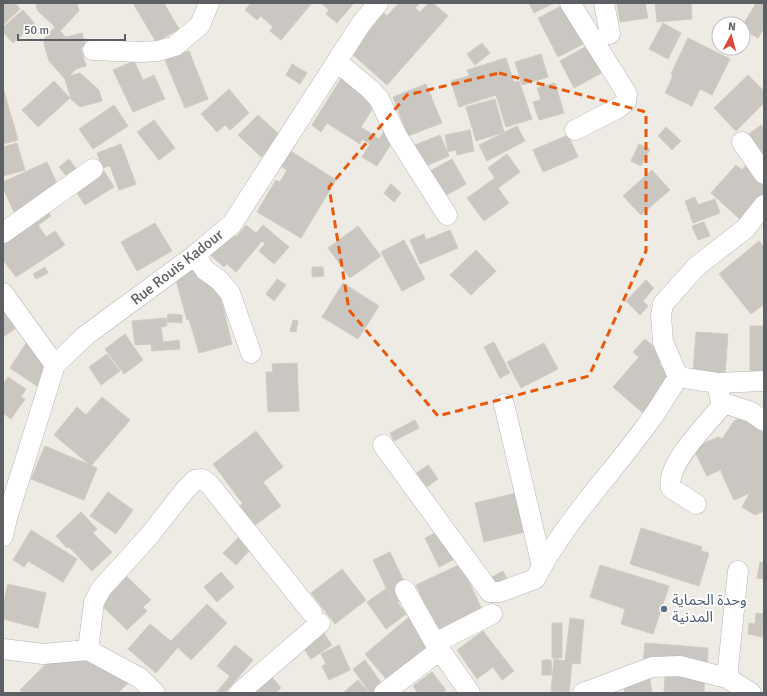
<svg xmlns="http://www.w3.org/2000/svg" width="767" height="696" viewBox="0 0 767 696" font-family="Signika,'Noto Sans Arabic',sans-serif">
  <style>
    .building { fill: #cac7c2; stroke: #d1ccc2 }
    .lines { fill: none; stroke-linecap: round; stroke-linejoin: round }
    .minor-casing { stroke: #b4b6b9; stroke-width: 21 }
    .minor { stroke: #fff; stroke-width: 20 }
    .marked { fill: none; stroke: #e8590c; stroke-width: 3; stroke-dasharray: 8 5; stroke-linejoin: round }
    .service-dot { fill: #5c6f8a; stroke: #fff; stroke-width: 1.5 }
    .labels { text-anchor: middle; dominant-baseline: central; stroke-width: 4; stroke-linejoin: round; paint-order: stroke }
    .street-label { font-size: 15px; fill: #5c5f63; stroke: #fff }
    .service-label { font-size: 15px; fill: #4e5e75; stroke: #fff; text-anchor: start }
  </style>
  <rect width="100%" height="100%" fill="#edebe4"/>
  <path class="building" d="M3,3H15L20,9L3,25Z
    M39,3H77L79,11L60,31L66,37L82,33L85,44L81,48L86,66L76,69L69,76L80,73L99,90L102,101L80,107L71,99L65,79L49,61L43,40L55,27L38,11L36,5Z
    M133,3H164L179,29L156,42Z
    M251,3H312L281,40L270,31L273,27L261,16L257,20L245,10Z
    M321,3H354L337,23L326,14L329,10Z
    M399,3H420L415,8L420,12L429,3H433L448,16L387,85L350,52L384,13L387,16Z
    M529,3H554L534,13Z
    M567,3L587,42L558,57L538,18Z
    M617,3H645L648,18L620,22Z
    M655,3H691L692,19L657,22Z
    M756,3H764V28L758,38L743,29V25Z
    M23,10L35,24L13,43L3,32V27Z
    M663,23L681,33L668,59L649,49Z
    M688,38L730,59L712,95L700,89L692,106L665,93L673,76L671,74Z
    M482,43L490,53L475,65L467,54Z
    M590,44L605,71L574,88L560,61Z
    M189,51L208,99L185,108L165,60Z
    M541,54L548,77L522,85L515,62Z
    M506,58L514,82L519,81L532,119L506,127L496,95L459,107L451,81L469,76L467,70Z
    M134,61L143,80L154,75L165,99L133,112L113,70Z
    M292,64L307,73L300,84L286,75Z
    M347,69L383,92L361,127L379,139L387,127L398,133L377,166L362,157L370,144L362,139L360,144L327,123L321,132L312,125Z
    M748,75L764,91V103L736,131L714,108Z
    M54,81L70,98L38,127L22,110Z
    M555,83L564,113L539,120L533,102L541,100L537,88Z
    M426,84L442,123L408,136L393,97Z
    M229,89L249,113L230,130L225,125L217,132L201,114Z
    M4,91L18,140L3,144V92Z
    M495,99L504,132L476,141L466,107Z
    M114,105L128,126L93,149L79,129Z
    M258,115L281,136L261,157L238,135Z
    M154,120L175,148L159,160L137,132Z
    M761,125L764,129V163L745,137Z
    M517,126L525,141L487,161L479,145Z
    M666,127L681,141L672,150L658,136Z
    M470,130L474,151L457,155L456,150L448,152L445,135Z
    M440,135L449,156L424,167L415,145Z
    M568,135L578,157L543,172L533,150Z
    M17,143L25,170L3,176V147Z
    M121,144L136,184L119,190L110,166L102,168L97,153Z
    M639,144L650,149L641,166L631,161Z
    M289,150L336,180L301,238L257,212L276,180L280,182L287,170L279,165Z
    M507,154L520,172L498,188L509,203L484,221L467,198L495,178L488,168Z
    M69,159L77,170L67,177L59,167Z
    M452,159L466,184L445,196L430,171Z
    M47,162L61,192L14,212L3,188V182Z
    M736,165L742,170L745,166L764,183V198L743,222L711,193Z
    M652,170L670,190L641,215L623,196Z
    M104,171L114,187L85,205L69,181L95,176Z
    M391,184L401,193L394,202L384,193Z
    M695,197L698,205L715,199L720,213L693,223L685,201Z
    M41,201L51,216L38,225L46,237L55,231L65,245L16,277L3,260V226Z
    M704,222L710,236L698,240L692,226Z
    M155,223L172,251L137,271L121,242Z
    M246,225L256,233L263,225L289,247L274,264L259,251L265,244L262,241L236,272L227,264L224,267L208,253L227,230L236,237Z
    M358,226L381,256L350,278L328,248Z
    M450,230L458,248L420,264L410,240L424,234L426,240Z
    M404,240L425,279L402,291L381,252Z
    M759,241L764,247V304L751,314L719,274Z
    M476,250L496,271L471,295L450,275Z
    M200,266L216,278L232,344L199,353L189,319L187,320L174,273Z
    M45,267L48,273L36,279L33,274Z
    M312,267H323L324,276L312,277Z
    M277,279L286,285L274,301L266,294Z
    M646,280L654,288L643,301L648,306L640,315L626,301Z
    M343,283L379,306L358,339L322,317Z
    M3,311L16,328L3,337Z
    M168,314L182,315V323L167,322Z
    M166,318L167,326L161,327L163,342L179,340L180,349L152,351L151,344L135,345L132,321Z
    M293,320L298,321L296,332L290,331Z
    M750,326H764V373H750Z
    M696,332L728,334L725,375L693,373Z
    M32,334L54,361L37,386L10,368Z
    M125,334L143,360L124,374L105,349Z
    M645,339L665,356L659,364L675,378L644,414L613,387L639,357L633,352Z
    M494,342L510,373L500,378L484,347Z
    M544,343L558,369L521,388L507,362Z
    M107,354L120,371L101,385L89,367Z
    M297,363L299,411L268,412L266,372H273L272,364Z
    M8,377L26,389L21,397L25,399L11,419L3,413V384Z
    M102,397L130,420L91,466L54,435L77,407L86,415Z
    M749,414L756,428L764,433V511L755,515L742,507L750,493L734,500L721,472L722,469L707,476L693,448L718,437L722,439L734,421Z
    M415,420L419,428L394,441L390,433Z
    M256,431L283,467L263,482L281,506L254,526L239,506L243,504L213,464Z
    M45,446L97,468L84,500L31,479Z
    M428,465L438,479L421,491L411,477Z
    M108,492L133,510L116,534L90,516Z
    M516,493L532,530L484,542L475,503Z
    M81,512L97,529L93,533L112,552L92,571L69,547L67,548L56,536Z
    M641,528L702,547L701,551L709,553L699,586L630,564Z
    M443,529L457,558L439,567L425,538Z
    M31,530L77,559L63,582L28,561L24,567L13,560Z
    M239,537L251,549L236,565L223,553Z
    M390,552L411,596L394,604L373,560Z
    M760,562L764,563V579L757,578Z
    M461,564L484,614L438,634L416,585Z
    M600,565L669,586L653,634L621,624L625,609L590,597Z
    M342,569L366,600L335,624L311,593Z
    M503,571L507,579L493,586L490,578Z
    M221,572L234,587L217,602L204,587Z
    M123,573L151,600L143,607L147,611L127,630L96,600Z
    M8,584L46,593L38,628L3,619V605Z
    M387,588L406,614L386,629L367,602Z
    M207,604L227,623L191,660L171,641Z
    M756,613L764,614L762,637L748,634L749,623L755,624Z
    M409,617L435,648L391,685L365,654Z
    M570,618L584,620L580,664L572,663L569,693L551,691L554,659L565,661Z
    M552,623H562V658H552Z
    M150,624L178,647L156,673L128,649Z
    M483,631L514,671L502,680L493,667L477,679L457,650Z
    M323,632L332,645L311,659L302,646Z
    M645,643L708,648L707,668L643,663Z
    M235,645L253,660L225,693H216L230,676L217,666Z
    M339,645L350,670L329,680L322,666L326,664L321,654Z
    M74,648L92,665L101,656L128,683L118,693H24L20,690L60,650Z
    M365,660L385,688L379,693H370L353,669Z
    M542,660H551L552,675H542Z
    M267,671L281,688L275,693H249Z
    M432,672L446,690L442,693H418L413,686Z
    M665,676L705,677L704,692L730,693H664Z
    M650,679L652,693H625L623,683Z
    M358,680L369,693H343Z"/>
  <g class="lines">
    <defs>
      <path id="minor" d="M570,3L627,94L626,102L618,108L575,130
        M604,3L610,34
        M93,50L140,52L158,51L175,46L200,25L209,3
        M337,62L370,89L379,99L397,136L447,215
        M742,142L764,174
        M764,205L745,229L697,266L663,304L661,315L663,342L678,377L717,383L764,381
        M3,233L93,169
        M195,255L205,270L219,280L230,293L251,353
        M3,293L55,365
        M721,402L751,412L764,421
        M504,404L542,566
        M383,445L490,592H500L535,579C564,522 609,477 646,426C658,410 668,393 678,377
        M696,504L671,488C665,466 706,425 720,408L721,402L717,383
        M3,536L7,518L55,365L85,336L195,255L232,224L361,24L378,3
        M405,590L435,643L470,693
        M435,643L492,614
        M3,649L43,654L88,650L140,678L155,693
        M88,650L94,602L101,589L149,536L185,490L195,480L202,479L209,484L312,613
        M727,678L738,571
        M239,693L320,623
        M384,693L440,650
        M583,693L652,667L680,666L727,678L751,693"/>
    </defs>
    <use href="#minor" class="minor-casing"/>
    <use href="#minor" class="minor"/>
  </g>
  <path class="marked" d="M499,73L646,112V251L589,376L438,416L349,310L329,187L407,95Z"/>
  <circle class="service-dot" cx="664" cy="609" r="4"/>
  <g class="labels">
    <g class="street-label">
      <text transform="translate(177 267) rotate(-38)">Rue Rouis Kadour</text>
    </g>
    <g class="service-label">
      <text x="672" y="600">وحدة الحماية<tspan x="672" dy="17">المدنية</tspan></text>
    </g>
  </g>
  <rect width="767" height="696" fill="none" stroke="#5c5f63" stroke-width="8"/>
  <g transform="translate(731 36) rotate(6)"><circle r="19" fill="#ffffff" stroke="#bebfc1"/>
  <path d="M0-3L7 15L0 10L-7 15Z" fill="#d84a3e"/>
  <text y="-6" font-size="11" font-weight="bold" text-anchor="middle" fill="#5c5f63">N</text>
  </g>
  <path d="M18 34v6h107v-6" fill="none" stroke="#5c5f63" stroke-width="2"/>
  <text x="24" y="34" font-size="12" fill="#5c5f63" stroke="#ffffff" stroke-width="3" paint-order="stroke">50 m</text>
</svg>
